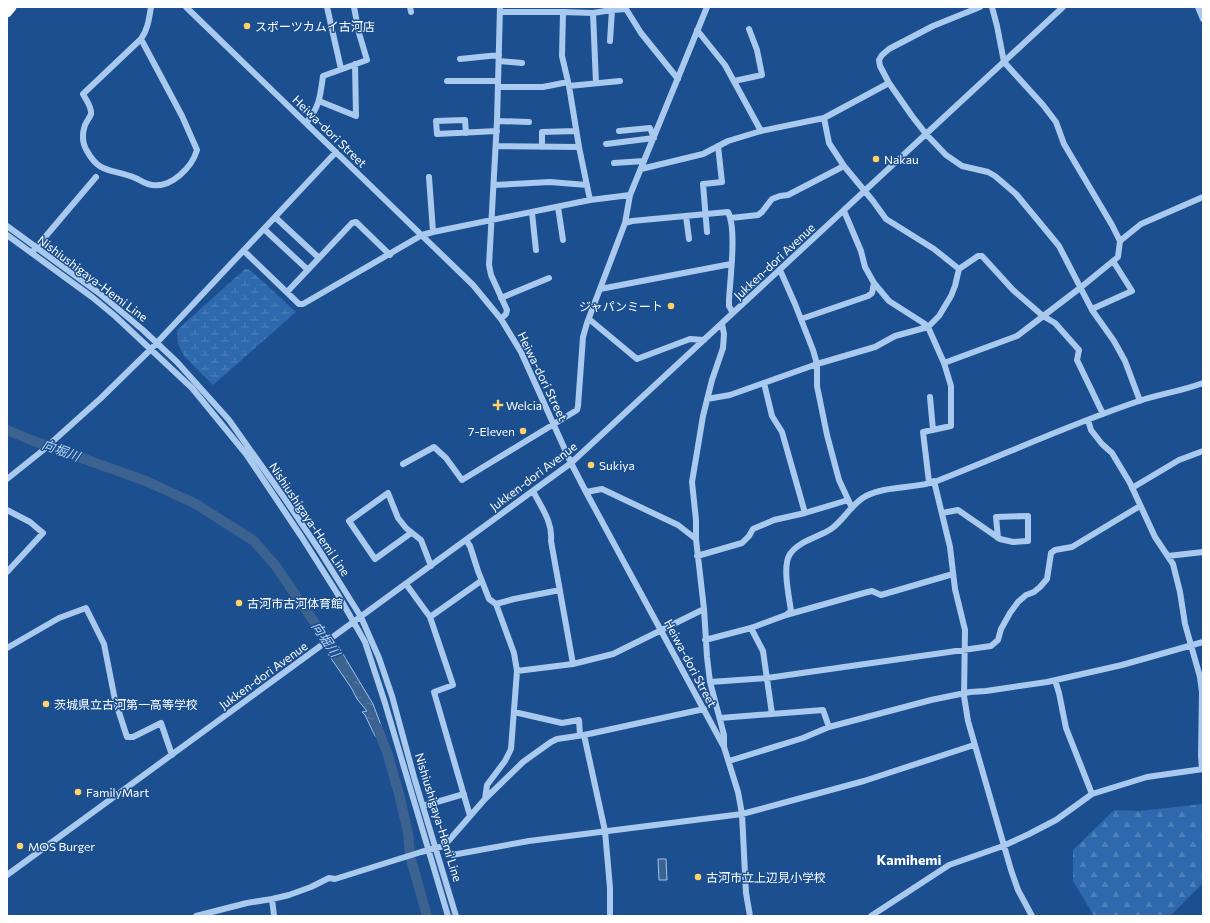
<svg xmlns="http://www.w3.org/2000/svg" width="1210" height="923" viewBox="0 0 1210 923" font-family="Commissioner,'Noto Sans JP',sans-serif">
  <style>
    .forest { fill: url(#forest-firs) }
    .wetland { fill: url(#wetland-marsh) }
    .water { fill: url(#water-ripples); stroke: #9cc4f0 }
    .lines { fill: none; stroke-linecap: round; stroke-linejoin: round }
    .river { stroke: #3c6290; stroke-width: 10 }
    .minor { stroke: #a9c9ee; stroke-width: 6 }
    .highway { stroke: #fff; stroke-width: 9 }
    .rail { stroke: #fff; stroke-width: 1.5; stroke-dasharray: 7 3; stroke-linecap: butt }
    .poi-dot { fill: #ffd166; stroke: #1b4f8f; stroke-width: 1.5 }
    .labels { text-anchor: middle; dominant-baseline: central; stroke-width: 3; stroke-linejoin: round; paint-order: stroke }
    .poi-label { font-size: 12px; fill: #fff; stroke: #1b4f8f; text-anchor: start }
    .street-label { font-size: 12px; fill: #fff; stroke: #1b4f8f }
    .water-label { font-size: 13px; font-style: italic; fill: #b5d3f5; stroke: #1b4f8f }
    .quarter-label { font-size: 14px; font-weight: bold; fill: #fff; stroke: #1b4f8f }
  </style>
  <defs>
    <pattern id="forest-firs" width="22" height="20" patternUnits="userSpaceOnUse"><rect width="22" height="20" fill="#2e69ad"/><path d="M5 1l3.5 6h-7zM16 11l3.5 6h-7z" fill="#4d80b9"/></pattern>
    <pattern id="wetland-marsh" width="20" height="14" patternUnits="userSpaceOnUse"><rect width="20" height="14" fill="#2e69ad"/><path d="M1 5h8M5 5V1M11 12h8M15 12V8" fill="none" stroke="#4d80b9"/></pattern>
    <pattern id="water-ripples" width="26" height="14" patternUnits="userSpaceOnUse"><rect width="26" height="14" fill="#3c6290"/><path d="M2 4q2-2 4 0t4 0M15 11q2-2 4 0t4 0" fill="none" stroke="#597aa1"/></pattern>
  </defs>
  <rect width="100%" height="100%" fill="#1b4f8f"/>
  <path class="forest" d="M1203,804V883L1170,916H1094L1073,881V850L1114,810L1139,811Z"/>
  <path class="wetland" d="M245,269H249L296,312L213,385L184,356L178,344L177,330Z"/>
  <path class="water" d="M338,646L373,704L385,736L382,740L375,736L365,715L362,712L367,711L357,699L352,689L328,654Z
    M658,859H666L667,880H659Z"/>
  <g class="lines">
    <path class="river" d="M7,430L31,440L146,481L196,504L254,541L275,565L341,661
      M377,727L387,752L399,794L408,833L410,856L427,916"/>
    <path class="minor" d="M186,7L473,285L501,319L521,352L571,463L586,492L724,747L738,792L742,814L746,893L750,916
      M327,7L341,69
      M410,7L411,12
      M500,7L497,121L489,265L491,275L507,310L506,314L501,319
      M980,7L933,26L889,49L882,55L879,60L880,66L889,83L912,116L926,134L946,155L962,166L988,172L995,176L1016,194L1059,246L1092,310L1114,341L1125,361L1140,401
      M1198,7L1203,19
      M612,10L626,9L641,33L678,79
      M500,12H563
      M697,30L725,65L761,131
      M141,39L182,116L197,150C192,167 172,188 152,185C144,184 138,178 130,176C110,169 99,173 87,151C82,143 82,134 85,125C87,121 90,117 91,114C92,107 86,100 83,94L141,39C148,29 149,19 151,7
      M460,59L499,55
      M499,61L522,63
      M447,81H498
      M734,81L762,75L757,50L749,29
      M596,83L593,13L612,10L610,41
      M569,86L562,56L563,12L593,13
      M498,87H543L568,82
      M319,101L356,116L355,64
      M824,118L829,143L844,166L873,201L886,219L934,249L959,269L978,256H982L1013,290L1043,316L1055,323L1079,350L1077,360L1103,414
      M497,121L529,122
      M306,123C320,106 320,97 323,76L367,60L359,33L354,7
      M466,133L465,120L436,121L437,134L497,131
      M606,144L654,138L650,128L619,131
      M496,146L579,147L590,200
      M542,147V132L576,131
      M579,147L569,86L620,81
      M614,163L644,161
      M641,169L703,154L728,141L761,131L824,118L889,83
      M429,177L433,232
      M494,185L550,182L587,185
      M558,207L563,240
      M844,211L861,251L865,267L874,283L889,301L925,324L928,327L944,363L951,386V426L923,432L929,482
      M532,213L536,250
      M686,216L689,239
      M275,217L319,258
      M731,218L758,215L762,212L772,199L780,196L788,195L844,166
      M625,223L632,221L728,212C737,229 730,279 729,300V306L733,313
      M7,226L99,293L143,330L177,362L229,420L285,499L318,548L361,617L379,658L392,696L414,777L456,916
      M264,229L308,270
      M707,232L703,184L722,182L718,146
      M7,235L92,297L115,316L192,388L246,454L301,536L337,593L365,642L385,703L448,916
      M1120,241L1141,224L1203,197
      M34,250L96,177
      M244,251L299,304H303L422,235L433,232L590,200L630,195
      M780,270L795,304L813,350L817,364V386L827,435L839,480L852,508
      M600,289L731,264
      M287,292L352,223L356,222L390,255
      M501,298L549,278
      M1092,309L1132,291L1113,261
      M589,319L637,359L690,339L704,340
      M801,319L868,296L872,293L874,283
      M722,324L724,334L723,348L712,380L703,416L692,482L696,520V539L704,609L707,657L710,682L724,735V747
      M944,363L1017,336L1080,288L1118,257L1120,241L1112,225L1064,144L1056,122L1043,105L1004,62L997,26L992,7
      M930,397L933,430
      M707,399L730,395L817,364L875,347L895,336L928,327L939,316L951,296L955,286L959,269
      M1088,420L1091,430L1102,444L1112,453L1130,483L1155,537L1173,564L1180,592L1185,624L1200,677L1202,692L1201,756L1202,769
      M403,464L434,447L446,458L462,480L577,410L578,406L583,337L587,323L625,223L630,195L707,7
      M7,479L42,451L101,398L151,349L336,152
      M934,481L950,547L955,589L965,630L964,696L968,721L1011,870L1018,890L1032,916
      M1132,488L1179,460L1203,451
      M533,491C541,507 553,522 551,541L573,664
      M586,492L602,489L678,525L696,539
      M7,510L30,522L43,533L7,572
      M805,513L848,500
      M942,513L958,510L1000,539L1013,542L1028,541V516L996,517L998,538
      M411,533L375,559L349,521L388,493L398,518L406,528L421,540L431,566
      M466,540L470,546L478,571L489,599L496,604L514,653L517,671L511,749L505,761L487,785L485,799
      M697,556L742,543L749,536L753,529L774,520L805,513L782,432L772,416L764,383
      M1168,556L1203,552
      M406,584L430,617L481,581
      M496,604L514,599L560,590
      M786,615L791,611C789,596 782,566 790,554C799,541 819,537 831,529C844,520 852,503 866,496C888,485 915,489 937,481C1004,455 1070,424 1139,401C1160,394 1182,391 1203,383
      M430,617L453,685L434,692L470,816
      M751,628L763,651L772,714
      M705,640L751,628L786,615L864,593L872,591L881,595L953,574
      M7,648L59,618L86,608L104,644L115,700L127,737H133L161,723L172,755
      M517,671L573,664L613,654L704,609
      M1055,680L1059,693L1066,728L1092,794
      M710,682L767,678L991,646L998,640L1001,629L1010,613L1018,602L1026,595L1034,592L1040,587L1047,579L1051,553L1055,550L1072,547L1140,506
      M514,712L562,723L579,720L580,735
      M720,718L823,710L829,727
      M584,735L605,831L610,888V916
      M729,761L803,738L829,727L931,700L970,692L986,691L1047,682L1122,665L1203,642
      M423,806L464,794
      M444,846L452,855L529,841L742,814L864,781L974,745
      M7,875L571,463L1063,7
      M272,899L274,916
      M196,916L247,903L272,899L289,895L311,887L329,878L335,879L421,852L444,846L485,799L523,762L551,742L557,739L584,735L704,709
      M871,916L949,865L1003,846L1029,834L1056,820L1092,794L1147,777L1203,769"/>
    <path class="highway" d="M7,13L12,7"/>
    <path class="rail" d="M1202,7L1203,8"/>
  </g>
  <g class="poi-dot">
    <circle cx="247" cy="26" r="4"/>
    <circle cx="876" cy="159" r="4"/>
    <circle cx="671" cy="306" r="4"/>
    <path d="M496 399h4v4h4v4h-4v4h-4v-4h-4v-4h4z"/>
    <circle cx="523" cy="431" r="4"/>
    <circle cx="591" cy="465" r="4"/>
    <circle cx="239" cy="603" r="4"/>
    <circle cx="46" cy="704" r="4"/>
    <circle cx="78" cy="792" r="4"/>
    <circle cx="20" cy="846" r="4"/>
    <circle cx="698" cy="877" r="4"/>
  </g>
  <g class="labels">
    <g class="poi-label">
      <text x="255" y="26">スポーツカムイ古河店</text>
      <text x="884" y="159">Nakau</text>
      <text x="663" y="306" text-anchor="end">ジャパンミート</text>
      <text x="506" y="405">Welcia</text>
      <text x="515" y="431" text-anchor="end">7-Eleven</text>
      <text x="599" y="465">Sukiya</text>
      <text x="247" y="603">古河市古河体育館</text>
      <text x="54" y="704">茨城県立古河第一高等学校</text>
      <text x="86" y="792">FamilyMart</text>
      <text x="28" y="846">MOS Burger</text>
      <text x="706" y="877">古河市立上辺見小学校</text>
    </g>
    <g class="street-label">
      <text transform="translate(330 131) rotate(44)">Heiwa-dori Street</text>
      <text transform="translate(774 261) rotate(-43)">Jukken-dori Avenue</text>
      <text transform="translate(93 278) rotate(37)">Nishiushigaya-Hemi Line</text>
      <text transform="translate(543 376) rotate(64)">Heiwa-dori Street</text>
      <text transform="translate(533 476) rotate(-37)">Jukken-dori Avenue</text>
      <text transform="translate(310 519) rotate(56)">Nishiushigaya-Hemi Line</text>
      <text transform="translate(691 663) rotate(62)">Heiwa-dori Street</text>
      <text transform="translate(263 675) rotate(-36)">Jukken-dori Avenue</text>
      <text transform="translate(439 817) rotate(73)">Nishiushigaya-Hemi Line</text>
    </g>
    <g class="water-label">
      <text transform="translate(61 450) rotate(20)">向堀川</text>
      <text transform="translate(326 639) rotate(56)">向堀川</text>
    </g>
    <g class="quarter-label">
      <text x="909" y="859">Kamihemi</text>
    </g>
  </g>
  <rect width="1210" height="923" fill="none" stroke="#ffffff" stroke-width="16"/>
</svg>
